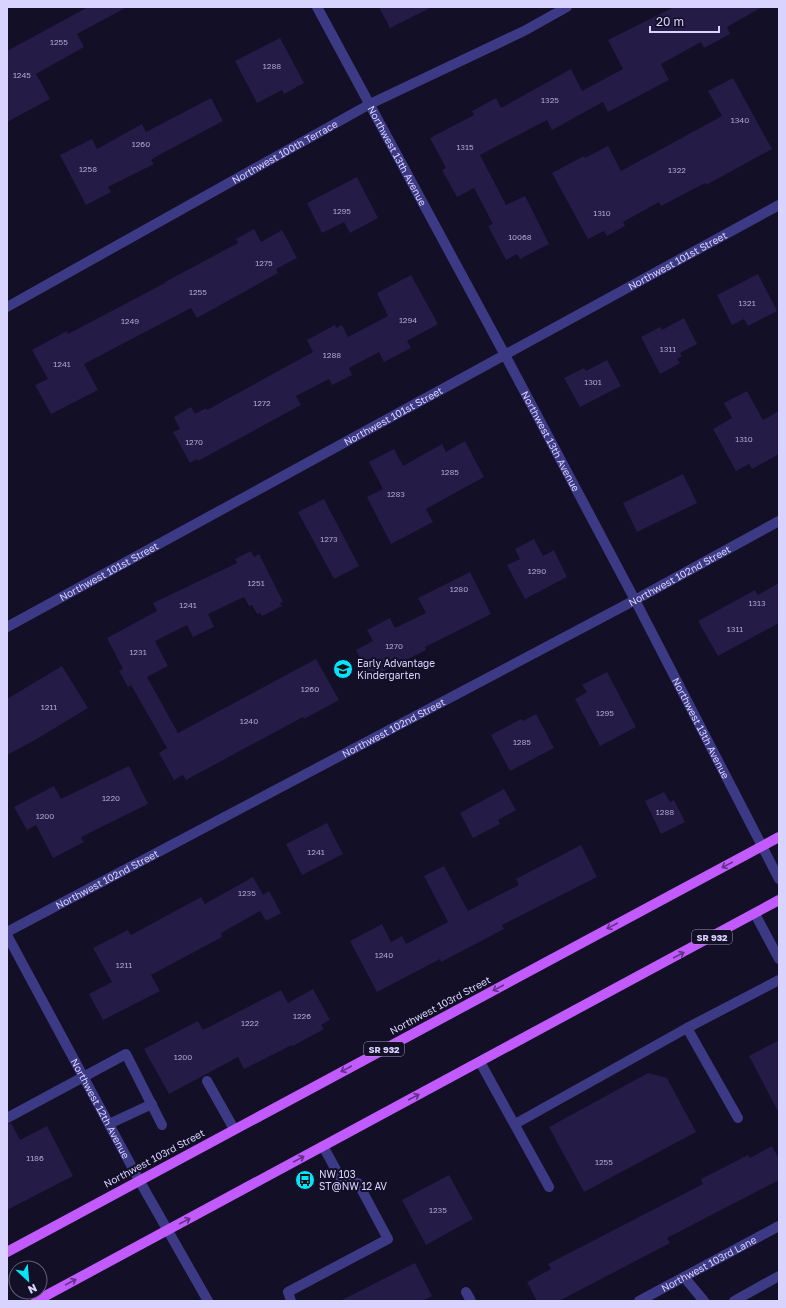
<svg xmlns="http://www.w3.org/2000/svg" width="786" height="1308" viewBox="0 0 786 1308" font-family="'Golos Text',sans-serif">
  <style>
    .building { fill: #241b47 }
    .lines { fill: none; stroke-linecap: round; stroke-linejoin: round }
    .minor { stroke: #3d3a85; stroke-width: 10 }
    .major { stroke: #c25bff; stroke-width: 10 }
    .oneway { stroke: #623188 }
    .labels { text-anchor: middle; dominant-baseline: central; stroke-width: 4; stroke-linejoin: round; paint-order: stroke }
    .number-label { font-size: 8px; fill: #aca6d1 }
    .shield { fill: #130f26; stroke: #9e99be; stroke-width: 1 }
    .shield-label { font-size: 9px; font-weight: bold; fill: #d9d4ff }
    .street-label { font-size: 10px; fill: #d9d4ff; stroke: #130f26 }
    .poi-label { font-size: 10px; fill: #d9d4ff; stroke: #130f26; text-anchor: start }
  </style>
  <rect width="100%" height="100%" fill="#130f26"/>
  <path class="building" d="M88,7H127L77,34L84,47L36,74L50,99L7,122V51Z
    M379,7H432L390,28Z
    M674,7H762L727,27L730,34L704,48L701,42L661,64L669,80L608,112L603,102L552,130L547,120L480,155L506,205L525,196L549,244L520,259L517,254L506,260L488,226L493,224L474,188L457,197L442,170L446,168L430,138L474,115L472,111L496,98L501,108L571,69L582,91L623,69L608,40Z
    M280,38L304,83L284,94L282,90L257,103L235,61Z
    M733,78L772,149L706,185L705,183L661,206L659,202L623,222L625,226L607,236L604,231L588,239L552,173L584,156L585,158L608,146L621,171L722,116L708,91Z
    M211,98L223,121L159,155L151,160L154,164L108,187L111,192L86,205L60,155L92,139L97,149L142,124L146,132Z
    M357,177L378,218L350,233L344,222L322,233L307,203Z
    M254,229L261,242L282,230L297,258L276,269L278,273L197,318L191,308L84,364L98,390L51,414L35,385L48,379L32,350L67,331L68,334L165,283V282L238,243L236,239Z
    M758,274L777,311L748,326L744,319L732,325L717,295Z
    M411,275L438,324L407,341L411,348L384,362L379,352L349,368L352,375L332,385L329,379L296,396L301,405L198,461L197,459L190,463L173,432L180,429L174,417L191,407L195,414L206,408L207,410L313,352L307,340L335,325L336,328L342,325L348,337L388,316L377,293Z
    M684,318L697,344L680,353L682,356L677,359L680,363L660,374L641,337L660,327L662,330Z
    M607,360L621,386L580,407L564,378L584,368L586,371Z
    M747,391L763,420L779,411V454L752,469L749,464L736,471L713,429L732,418L724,403Z
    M465,441L484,477L426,509L433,522L391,544L367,497L383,489L369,462L394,449L403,466L442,444L446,452Z
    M683,474L697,503L637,532L623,503Z
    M324,499L359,566L334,579L298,512Z
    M534,539L543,556L554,550L567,577L525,599L507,565L520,559L515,549Z
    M251,551L254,557L259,554L283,602L280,603L282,606L262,616L260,613L257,614L252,605L249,606L244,597L208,614L214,627L193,637L187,625L155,641L168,666L147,677L178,733L316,659L339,700L304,719L303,717L186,780L183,775L174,780L159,753L167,748L131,685L128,687L119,671L123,669L107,638L157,611L153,603L237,563L235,559Z
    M470,572L491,614L425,647L426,650L370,678L356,650L373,641L367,630L390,618L395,628L426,613L418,598Z
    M779,583V623L718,656L698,621L755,590L758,595Z
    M62,666L88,708L35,740L7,755V699Z
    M607,672L636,727L600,746L575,699L587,692L582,685Z
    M536,714L554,748L510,771L491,735L521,719L523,721Z
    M129,766L148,804L81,837L84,842L53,858L36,825L27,830L14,807L54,786L61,799Z
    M504,789L516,810L498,820L500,824L473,838L460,813Z
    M664,792L670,802L674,800L685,822L661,834L645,801Z
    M327,823L343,854L302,875L286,844Z
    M581,845L597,877L502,925L504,929L441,962L440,959L377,992L350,941L382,924L391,942L402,936L406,944L448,922L424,876L444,866L468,911L519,885L516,879Z
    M253,877L263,895L269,891L281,913L266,921L260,911L221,933L222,937L151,975L160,991L103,1020L89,994L112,982L93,948L128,930L131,935L201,897L205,904Z
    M313,989L330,1020L321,1025L324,1029L293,1046L292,1045L244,1069L238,1057L169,1094L144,1049L198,1021L203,1030L281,990L288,1003Z
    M779,1040V1113L749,1056Z
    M648,1073L667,1078L696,1132L584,1192L549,1127Z
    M11,1123L20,1140L47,1126L73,1176L7,1210V1124Z
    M772,1146L779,1159V1180L667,1238L670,1243L559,1301H537L527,1282L551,1269L548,1264L703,1184L701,1179L748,1155L750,1158Z
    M449,1175L473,1219L426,1245L402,1200Z
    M415,1263L432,1296L422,1301H340Z"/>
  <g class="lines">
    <g class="minor">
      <path id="s1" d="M317,7L505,355L635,600L779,879"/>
      <path id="s2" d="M7,307L370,104L524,31L567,7"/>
      <path id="s3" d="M7,627L779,205"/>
      <path d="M755,914L779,959"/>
      <path id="s4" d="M7,932L635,600L779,521"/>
      <path id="s5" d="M7,935L139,1180L208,1301"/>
      <path d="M480,1062L549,1187"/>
      <path d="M207,1081L234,1129"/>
      <path d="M7,1118L126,1054L162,1125"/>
      <path d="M738,1118L687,1028L779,980"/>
      <path d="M109,1124L152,1104"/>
      <path d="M515,1124L687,1028"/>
      <path d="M684,1277L704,1301"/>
      <path d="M466,1292L471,1301"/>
      <path d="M291,1301L288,1292L388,1239L358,1183L342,1181L323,1146"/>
      <path id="s6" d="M639,1301L779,1226"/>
      <path d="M734,1301L779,1276"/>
    </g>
    <path class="major" d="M7,1252L779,837
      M36,1301L779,900"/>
  </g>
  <defs><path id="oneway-shaft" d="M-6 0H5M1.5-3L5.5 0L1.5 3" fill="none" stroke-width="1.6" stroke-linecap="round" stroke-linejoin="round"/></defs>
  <g class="oneway">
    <use href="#oneway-shaft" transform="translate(727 865) rotate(152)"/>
    <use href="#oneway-shaft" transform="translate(612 926) rotate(152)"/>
    <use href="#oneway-shaft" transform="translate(679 955) rotate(-28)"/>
    <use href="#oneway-shaft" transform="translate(498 988) rotate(152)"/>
    <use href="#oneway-shaft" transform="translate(346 1069) rotate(152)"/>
    <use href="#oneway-shaft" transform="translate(414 1097) rotate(-28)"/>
    <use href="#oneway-shaft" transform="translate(299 1159) rotate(-28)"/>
    <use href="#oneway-shaft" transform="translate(185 1221) rotate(-28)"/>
    <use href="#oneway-shaft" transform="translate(71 1282) rotate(-28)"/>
  </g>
  <defs>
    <symbol id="school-disc" viewBox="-11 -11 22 22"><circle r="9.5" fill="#00e5ff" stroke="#130f26"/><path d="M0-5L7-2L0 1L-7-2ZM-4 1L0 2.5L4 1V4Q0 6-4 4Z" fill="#111"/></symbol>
    <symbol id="bus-disc" viewBox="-11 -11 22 22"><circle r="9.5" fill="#00e5ff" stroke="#130f26"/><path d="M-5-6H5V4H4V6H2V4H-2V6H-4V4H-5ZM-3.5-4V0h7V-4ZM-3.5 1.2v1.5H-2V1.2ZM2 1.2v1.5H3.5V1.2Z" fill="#111"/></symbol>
  </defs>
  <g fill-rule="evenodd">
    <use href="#school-disc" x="332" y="658" width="22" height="22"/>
    <use href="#bus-disc" x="294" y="1169" width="22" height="22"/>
  </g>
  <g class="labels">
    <g class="number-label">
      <text x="59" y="42">1255</text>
      <text x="272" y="66">1288</text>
      <text x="22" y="75">1245</text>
      <text x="550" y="100">1325</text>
      <text x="740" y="120">1340</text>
      <text x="141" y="144">1260</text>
      <text x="465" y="147">1315</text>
      <text x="88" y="169">1258</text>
      <text x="677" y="170">1322</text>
      <text x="342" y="211">1295</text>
      <text x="602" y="213">1310</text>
      <text x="520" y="237">10068</text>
      <text x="264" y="263">1275</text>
      <text x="198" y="292">1255</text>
      <text x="747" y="303">1321</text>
      <text x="408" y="320">1294</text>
      <text x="130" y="321">1249</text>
      <text x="668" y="349">1311</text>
      <text x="332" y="355">1288</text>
      <text x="62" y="364">1241</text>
      <text x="593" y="382">1301</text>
      <text x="262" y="403">1272</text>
      <text x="744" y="439">1310</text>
      <text x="194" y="442">1270</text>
      <text x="450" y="472">1285</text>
      <text x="396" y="494">1283</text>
      <text x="329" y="539">1273</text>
      <text x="537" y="571">1290</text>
      <text x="256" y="583">1251</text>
      <text x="459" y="589">1280</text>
      <text x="757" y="603">1313</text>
      <text x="188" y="605">1241</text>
      <text x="735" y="629">1311</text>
      <text x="394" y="646">1270</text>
      <text x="138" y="652">1231</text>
      <text x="310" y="689">1260</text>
      <text x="49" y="707">1211</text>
      <text x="605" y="713">1295</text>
      <text x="249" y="721">1240</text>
      <text x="522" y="742">1285</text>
      <text x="111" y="798">1220</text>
      <text x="665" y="812">1288</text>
      <text x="45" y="816">1200</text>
      <text x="316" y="852">1241</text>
      <text x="247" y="893">1235</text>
      <text x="384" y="955">1240</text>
      <text x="124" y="965">1211</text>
      <text x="302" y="1016">1226</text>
      <text x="250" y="1023">1222</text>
      <text x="183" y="1057">1200</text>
      <text x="35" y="1158">1186</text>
      <text x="604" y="1162">1255</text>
      <text x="438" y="1210">1235</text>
    </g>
    <g class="shield">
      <rect x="692" y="930" width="40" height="14" rx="3"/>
      <rect x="364" y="1042" width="40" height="14" rx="3"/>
    </g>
    <g class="shield-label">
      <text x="712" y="937">SR 932</text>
      <text x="384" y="1049">SR 932</text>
    </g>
    <g class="street-label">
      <text stroke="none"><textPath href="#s2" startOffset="318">Northwest 100th Terrace</textPath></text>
      <text stroke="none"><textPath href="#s1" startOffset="169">Northwest 13th Avenue</textPath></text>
      <text stroke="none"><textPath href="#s3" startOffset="764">Northwest 101st Street</textPath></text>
      <text stroke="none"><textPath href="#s3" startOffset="440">Northwest 101st Street</textPath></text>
      <text stroke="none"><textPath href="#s1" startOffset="493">Northwest 13th Avenue</textPath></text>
      <text stroke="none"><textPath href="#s3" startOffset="116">Northwest 101st Street</textPath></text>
      <text stroke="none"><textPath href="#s4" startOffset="761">Northwest 102nd Street</textPath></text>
      <text stroke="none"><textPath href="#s4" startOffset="437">Northwest 102nd Street</textPath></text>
      <text stroke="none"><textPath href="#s1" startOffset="817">Northwest 13th Avenue</textPath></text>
      <text stroke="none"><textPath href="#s4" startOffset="113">Northwest 102nd Street</textPath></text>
      <text transform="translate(440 1005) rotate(-28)">Northwest 103rd Street</text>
      <text stroke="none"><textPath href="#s5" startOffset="197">Northwest 12th Avenue</textPath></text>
      <text transform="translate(154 1158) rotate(-28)">Northwest 103rd Street</text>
      <text stroke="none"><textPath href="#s6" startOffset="79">Northwest 103rd Lane</textPath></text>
    </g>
    <g class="poi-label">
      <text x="357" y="663">Early Advantage<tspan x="357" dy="12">Kindergarten</tspan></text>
      <text x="319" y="1174">NW 103<tspan x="319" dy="12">ST@NW 12 AV</tspan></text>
    </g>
  </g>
  <rect width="786" height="1308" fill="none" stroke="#d9d4ff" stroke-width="16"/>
  <g transform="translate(28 1280) rotate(154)"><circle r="19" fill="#130f26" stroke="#625e7d"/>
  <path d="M0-3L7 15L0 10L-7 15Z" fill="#00e5ff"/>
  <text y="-6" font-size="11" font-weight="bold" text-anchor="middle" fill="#d9d4ff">N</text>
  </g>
  <path d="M650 26v6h69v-6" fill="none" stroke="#d9d4ff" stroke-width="2"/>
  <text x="656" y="26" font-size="12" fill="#d9d4ff" stroke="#130f26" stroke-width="3" paint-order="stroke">20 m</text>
</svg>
